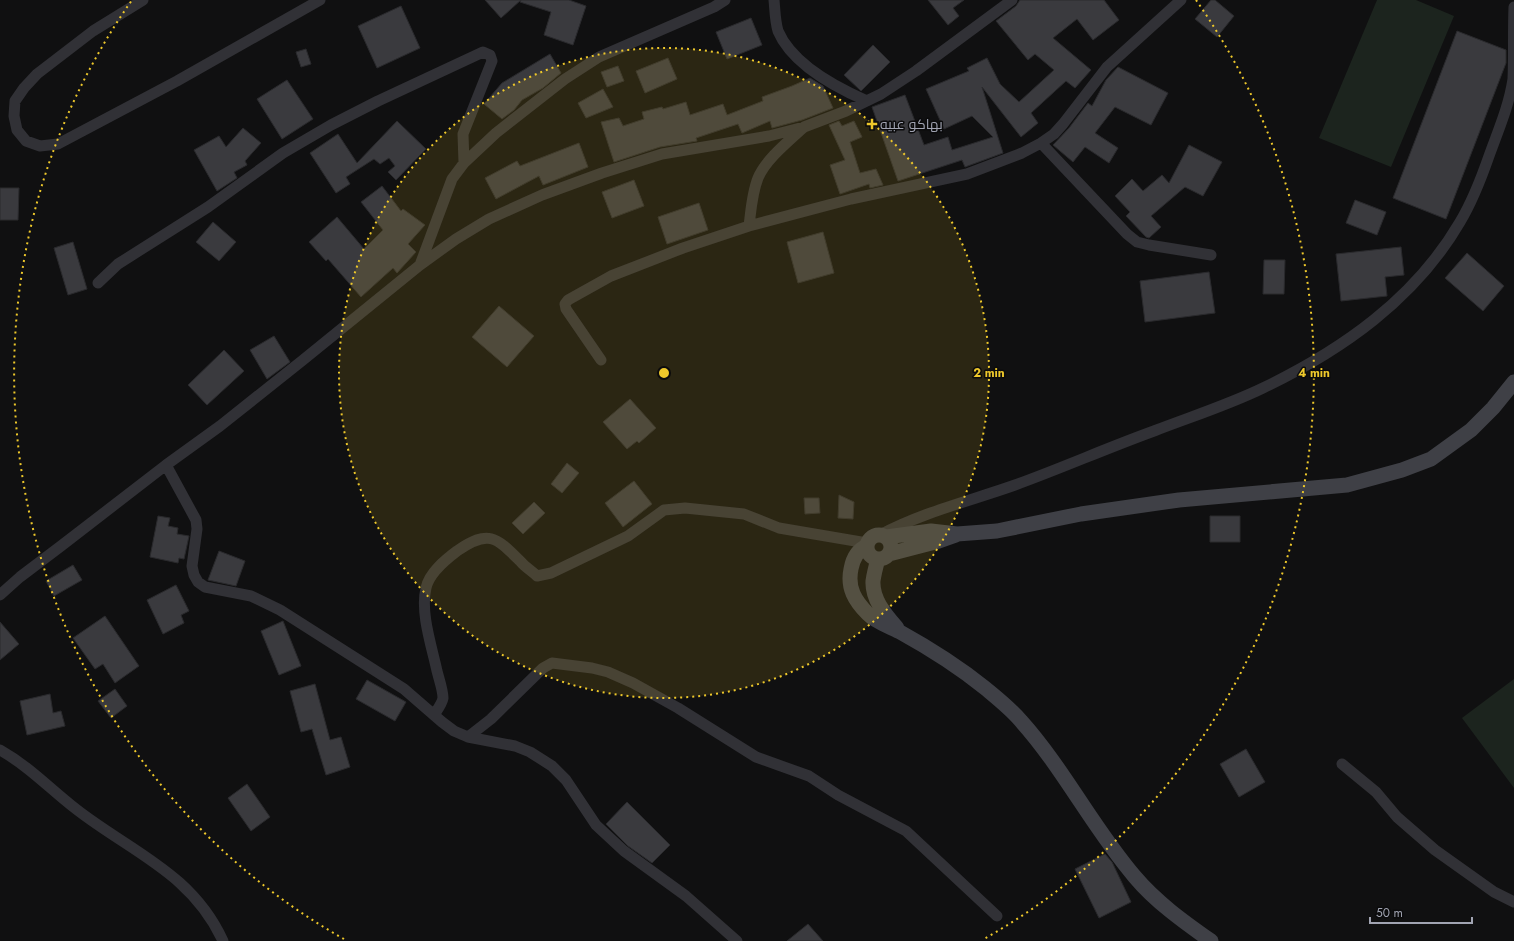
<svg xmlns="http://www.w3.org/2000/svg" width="1514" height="941" viewBox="0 0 1514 941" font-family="Jost,Cairo,sans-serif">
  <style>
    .green { fill: #1c241e }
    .building { fill: #3a3a3e; stroke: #2a2a2d }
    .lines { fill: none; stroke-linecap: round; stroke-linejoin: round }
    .minor { stroke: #313136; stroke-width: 11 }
    .secondary { stroke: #3f4046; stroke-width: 15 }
    .ring { fill: none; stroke: #eec82b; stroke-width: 2; stroke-dasharray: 2 4 }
    .poi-dot { fill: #eec82b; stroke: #0b0b0c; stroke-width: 1.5 }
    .labels { text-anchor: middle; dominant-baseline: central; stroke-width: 3; stroke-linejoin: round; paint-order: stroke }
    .poi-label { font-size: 14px; fill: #a1a4b2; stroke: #0b0b0c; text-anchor: start }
    .centre { fill: #eec82b; stroke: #0b0b0c; stroke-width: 2 }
    .ring-label { font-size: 12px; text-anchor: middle; font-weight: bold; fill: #eec82b; stroke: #0b0b0c; stroke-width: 3; stroke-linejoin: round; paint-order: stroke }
  </style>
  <rect width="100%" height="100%" fill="#101011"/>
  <path class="green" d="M1377,0H1416L1454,16L1391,167L1319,138Z
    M1514,679V788L1462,718Z"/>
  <path class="building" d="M485,0H569L586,6L573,45L544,35L551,12L520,2L521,0L501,18Z
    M928,0H964L953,8L959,16L948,25Z
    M1020,0H1104L1119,20L1093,40L1077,19L1053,38L1091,70L1075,88L1066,81L1031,113L1038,123L1021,137L982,87L1003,153L965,167L962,160L898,181L872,107L905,95L924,145L948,137L952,150L993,137L972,116L944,129L926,89L969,71L967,68L987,58L1000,84L1019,102L1054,70L1035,54L1028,60L996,21L1016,6Z
    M1211,0H1215L1234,16L1217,37L1195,19Z
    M401,6L420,48L377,68L358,26Z
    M751,18L762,45L727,59L716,32Z
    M1457,31L1506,50V63L1446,219L1393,198Z
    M873,45L890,62L861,91L844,75Z
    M306,49L311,64L301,67L296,52Z
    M550,54L561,73L543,88L522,100L514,110L502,119L484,104L502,83Z
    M668,58L677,79L645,93L636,71Z
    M618,66L624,81L607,87L601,72Z
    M1118,67L1168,93L1151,125L1115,107L1095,133L1118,148L1109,163L1085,147L1073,162L1053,145L1069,128L1088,103L1092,106L1106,80Z
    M810,78L823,86L833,108L802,120L772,128L770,121L742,133L738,124L696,138L697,141L660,147L614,162L601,122L619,118L623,126L644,119L642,112L662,107L663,109L686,102L690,115L723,104L727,115L763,101L762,97L792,86Z
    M287,80L313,119L282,139L257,99Z
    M603,89L613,107L586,118L578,103Z
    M397,121L426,149L396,180L388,172L395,166L389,158L380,164L374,159L346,177L350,184L336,193L310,153L338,134L357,163Z
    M839,121L842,126L854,121L862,137L850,142L860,173L876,169L883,185L870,188L869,184L840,194L830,165L845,160L829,125Z
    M243,128L261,143L245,161L247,165L234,172L237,178L217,191L194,150L219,136L226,147Z
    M579,143L588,167L543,185L539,176L496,199L485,178L517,161L520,166Z
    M1189,145L1222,162L1203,196L1185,187L1151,216L1161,227L1149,238L1146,237L1126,216L1130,212L1115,196L1132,179L1143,191L1162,175L1169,183Z
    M634,180L644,206L612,218L602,192Z
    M382,186L401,211L403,209L425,225L408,244L416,252L397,273L393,268L361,297L328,259L326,261L309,242L337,217L364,249L383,230L361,202Z
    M0,188H19L18,220H0Z
    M1355,200L1386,212L1377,235L1346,223Z
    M699,203L708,230L667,244L658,217Z
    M213,222L236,242L219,261L196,242Z
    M823,232L834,273L798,283L787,242Z
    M73,242L87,289L68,295L54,248Z
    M1401,247L1404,275L1385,277L1387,296L1341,301L1336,254Z
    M1467,253L1504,286L1483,311L1445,278Z
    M1264,260H1285L1284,294H1263Z
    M1209,272L1215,313L1145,322L1140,281Z
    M499,306L534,336L507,367L472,337Z
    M274,336L290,362L267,379L250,350Z
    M224,350L244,371L207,405L188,385Z
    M630,399L656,428L639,443L637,441L627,449L603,422Z
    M567,463L579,473L562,493L551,484Z
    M634,481L652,504L623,527L605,503Z
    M839,495L854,502L853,519L838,518Z
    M804,498H819L820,513L805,514Z
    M534,502L545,513L523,534L512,523Z
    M158,516L170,518L168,526L178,528L177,534L189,536L184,559L179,558L178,563L150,557Z
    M1210,516H1240V542H1210Z
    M219,551L245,561L236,586L208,580Z
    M73,565L82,580L54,596L46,581Z
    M176,585L189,611L181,615L184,623L163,634L147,600Z
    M105,616L139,666L115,683L103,664L95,669L73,638Z
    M283,621L301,666L279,675L261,631Z
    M0,622L19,644L0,660Z
    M367,680L406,702L395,721L356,699Z
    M315,684L330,740L341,737L350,767L326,775L312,729L301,732L290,691Z
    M115,689L127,706L111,718L98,701Z
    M50,694L53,713L61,711L65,726L27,735L20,701Z
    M1246,749L1265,782L1239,797L1220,764Z
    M247,784L270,817L251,831L228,798Z
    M627,802L670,845L652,863L628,846L606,824Z
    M1105,854L1112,862L1131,902L1099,918L1075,869Z
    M808,924L823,941H787Z"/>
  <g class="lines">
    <path class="minor" d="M143,0L93,31L37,74L24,88L15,101L14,116L17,130L26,141L40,146L58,144L177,81L320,0
      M774,0C775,10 775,21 778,31C792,64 835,87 867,101
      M1041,143L1127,234L1137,242L1149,245L1211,255
      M749,226C751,210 752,193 758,178C766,159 789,141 804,127
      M420,265L452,179L464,163L496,133L565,79L599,57L714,7L725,0
      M98,283L118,264L208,207L283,153L331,125L378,101L483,52L490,55L492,61L463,134L464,163
      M601,360L566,309L565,304L568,300L611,276L683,248L749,226L851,199L967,174L1022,153L1041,143L1054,134L1063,124L1107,67L1181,0
      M166,465L196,520L197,529L192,566L194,575L198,582L205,587L251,596L280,610L404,689L442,722L454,731L468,737L515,746L530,752L552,766L566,780L596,825L624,851L686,896L737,941
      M880,535C923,512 970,501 1015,485C1062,468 1107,448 1154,431C1190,417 1228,405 1263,388C1342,350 1415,299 1460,222C1472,202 1481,179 1489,156C1498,131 1509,106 1513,79C1514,55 1513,31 1514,7
      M0,595L20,577L61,546L166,465L220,426L303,360L420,265L456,239L489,219L542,195L602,173L662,154L769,136L804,127L846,111L881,94L916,71L1012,0
      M434,715C437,710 442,704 443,698C443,690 439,679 437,671C432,647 420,613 426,588C429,573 445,560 457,551C489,529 496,537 521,562C525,567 532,571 537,576L551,573L628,536L664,510L685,508L744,514L779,528L867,543
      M468,737L491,719L543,668L552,663L592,668L608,672L633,683L678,708L756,757L809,776L838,795L906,831L997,916
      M0,750C30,767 49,788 76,809C131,852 192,873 223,941
      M1342,764L1376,792L1397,817L1435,850L1494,892L1514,902"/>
    <path class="secondary" d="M867 547a12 12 0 1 1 24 0a12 12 0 1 1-24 0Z
      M886,537L931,531L957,534L997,531L1081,514L1179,500L1347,485L1402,470L1431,459L1471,430L1493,408L1514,382
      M867,546C857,550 853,558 851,569C847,588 855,601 868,614C877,623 889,626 900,632C929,648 959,667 985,688C997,698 1011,709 1021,721C1064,769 1093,828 1135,877C1156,902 1184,922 1211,941
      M889,554L939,541L956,535
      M878,559C876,566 874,574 873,581C872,600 886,615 897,628"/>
  </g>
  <circle cx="664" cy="373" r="325" fill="#eec82b" fill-opacity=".12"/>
  <g class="ring">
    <circle cx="664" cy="373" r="325"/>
    <path d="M344 939A650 650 0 0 1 132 0M1196 0A650 650 0 0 1 984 939"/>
  </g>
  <path class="poi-dot" d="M870 118h4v4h4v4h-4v4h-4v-4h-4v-4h4z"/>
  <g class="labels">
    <g class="poi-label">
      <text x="880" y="124">بهاكو عبيه</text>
    </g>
  </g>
  <circle cx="664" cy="373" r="6" class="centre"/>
  <g class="ring-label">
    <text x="989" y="377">2 min</text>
    <text x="1314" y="377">4 min</text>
  </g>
  <path d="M1370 917v6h102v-6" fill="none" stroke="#a1a4b2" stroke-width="2"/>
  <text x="1376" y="917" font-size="12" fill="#a1a4b2" stroke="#0b0b0c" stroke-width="3" paint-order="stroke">50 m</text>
</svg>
